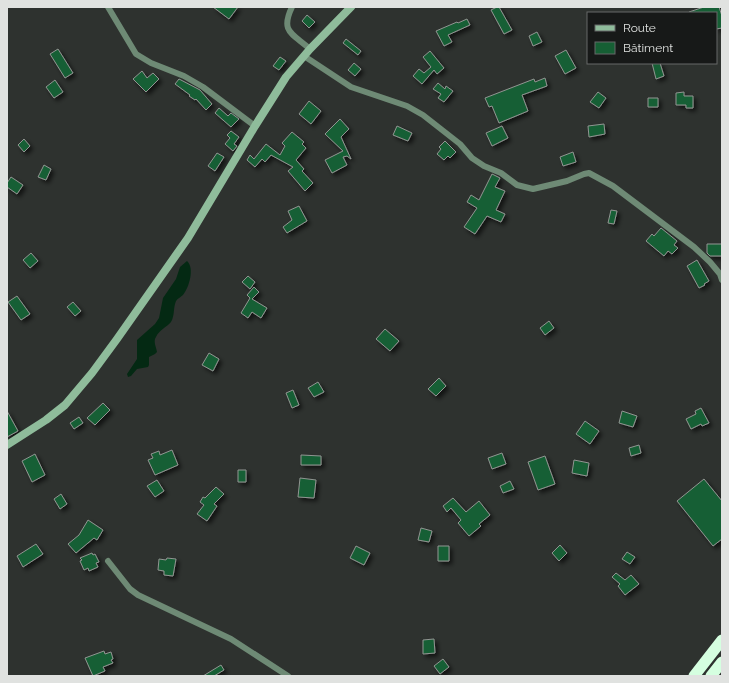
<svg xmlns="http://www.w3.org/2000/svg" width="729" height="683" viewBox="0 0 729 683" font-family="Raleway,sans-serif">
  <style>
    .water { fill: #042913 }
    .building { fill: #165f34; stroke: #919592; filter: url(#shadow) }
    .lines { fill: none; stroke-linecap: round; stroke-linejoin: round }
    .street { stroke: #6e8a75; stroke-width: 6 }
    .secondary { stroke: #8fbc9b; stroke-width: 8 }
    .highway { stroke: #d5ffe0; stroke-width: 11 }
  </style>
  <defs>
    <filter id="shadow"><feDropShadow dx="3" dy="3" stdDeviation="2" flood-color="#0009"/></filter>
  </defs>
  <rect width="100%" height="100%" fill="#2e322f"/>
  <path class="water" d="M187,261C195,268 189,288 183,295C181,297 178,298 176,301C173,308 175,315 171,322C167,327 159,330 156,337C153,341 156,347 157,352L155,354L149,357V365L148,367L137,369L131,376L128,377L127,374L137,359V340L155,324L159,318L163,298L176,279L180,267Z"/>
  <path class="building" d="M213,7H238L229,19Z
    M497,7H499L512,30L504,34L491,10Z
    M704,7H719L722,16V28L716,29V13H689V12Z
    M307,15L315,22L309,28L302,21Z
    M467,19L470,25L448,35L452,42L444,46L436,31L457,22L458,23Z
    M537,32L542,42L533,46L529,36Z
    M346,39L361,51L358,55L343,43Z
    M58,49L73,73L65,78L50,54Z
    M566,50L576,68L565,74L555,56Z
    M430,51L444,68L437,74L434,70L422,84L413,76L419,69L424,73L431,67L423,57Z
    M280,57L286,61L279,70L273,66Z
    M354,63L361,69L355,76L348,70Z
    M652,63H660L664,76L656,79Z
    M142,71L147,78L153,73L159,79L146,92L133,79Z
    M545,78L547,86L522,95L528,111L499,123L492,106L489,107L485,98L534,79L535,82Z
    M179,79L200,90L212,104L206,110L196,99L195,100L189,96L190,95L175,84Z
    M55,80L63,92L54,98L46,87Z
    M438,83L445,89L446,86L453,91L444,102L438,98L441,94L433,89Z
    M598,92L606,98L599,108L590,102Z
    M684,92V96H693V108H686V105H676V93Z
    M648,98H658V107H648Z
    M309,101L321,111L311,124L299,114Z
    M219,108L228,116L231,113L239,119L231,127L215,113Z
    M340,119L349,129L341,137L351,159L347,156L343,157L347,165L332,173L325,160L343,151L325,134Z
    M604,124L605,134L589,137L588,126Z
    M397,126L412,133L408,141L393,135Z
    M502,126L508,138L492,146L486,133Z
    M231,131L239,137L234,144L237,146L233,151L225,144L230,138L227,135Z
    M292,132L304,142L302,144L306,148L296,160L304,169L302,171L313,183L305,191L288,171L293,167L271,155L265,162L262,159L255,167L247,160L250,155L254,159L266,144L280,155L285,146L282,143Z
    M24,139L30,146L24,152L18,145Z
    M445,141L456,152L450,158L448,156L444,160L437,154L441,149L439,147Z
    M573,152L576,162L563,166L560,157Z
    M217,153L224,157L215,171L208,166Z
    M44,165L51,169L46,180L38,177Z
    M492,174L500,178L495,187L505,191L496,210L505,214L501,222L487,216L475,234L464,227L477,208L467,202L471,195L479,200Z
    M11,177L23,185L17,194L7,187V183Z
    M299,206L307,221L287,233L283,227L292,220L288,211Z
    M611,210L617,211L614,224L608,223Z
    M661,228L677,241L674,245L678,248L672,254L668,251L664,256L646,241L652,234L654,236Z
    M707,244H722V256H710L707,253Z
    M31,253L38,261L30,268L23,260Z
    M697,260L709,281L704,284L705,285L699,288L687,266Z
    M248,276L255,282L250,289L242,282Z
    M254,287L259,292L252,299L267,308L261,318L252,312L248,318L241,313L250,298L247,295Z
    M17,296L30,314L21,320L8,302Z
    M73,302L81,311L75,316L67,307Z
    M549,321L554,328L545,335L540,328Z
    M385,329L399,341L390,351L376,339Z
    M209,353L219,359L213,371L202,365Z
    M439,378L446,386L436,396L428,389Z
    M318,382L324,392L314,397L308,388Z
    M293,390L299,405L292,408L286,393Z
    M103,403L110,410L95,425L87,418Z
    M701,408L709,423L702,426L701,424L691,429L686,419L696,414L695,411Z
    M7,411L18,431L7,437Z
    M622,411L637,416L633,427L619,423Z
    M79,417L83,423L74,429L70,423Z
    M585,421L599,431L590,444L576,434Z
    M639,445L641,453L631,456L629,448Z
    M172,450L178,465L155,475L148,460L153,458L151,454L159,451L160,455Z
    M502,453L506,464L492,469L488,458Z
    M35,454L45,475L32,482L22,461Z
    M301,455L321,456V465H301Z
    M545,456L555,484L538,490L528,462Z
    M574,460L589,463L587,476L572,473Z
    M238,470H246V482H238Z
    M300,478L316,480L314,498L298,497Z
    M704,479L722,501V539L713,546L677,501Z
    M157,480L164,491L155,497L147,486Z
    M510,481L514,489L503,493L500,486Z
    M216,487L224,494L214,504L217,506L207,521L197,514L204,505L200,502L203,497L205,498Z
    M61,494L67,504L60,509L54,499Z
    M453,498L466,512L479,501L490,515L479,524L481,526L469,536L458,523L461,520L451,508L447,512L443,506Z
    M88,520L103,530L97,540L94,538L76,553L68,544L79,535Z
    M421,528L432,531L429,542L418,540Z
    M36,544L43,554L23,567L17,556Z
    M560,545L567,553L559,561L552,553Z
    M356,546L370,553L364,565L350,558Z
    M438,546H449V561H438Z
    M627,552L635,557L630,564L622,559Z
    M92,553L93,555L95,554L99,562L96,563L98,567L89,571L88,568L84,570L80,561L82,560L80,558Z
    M167,558L176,559L173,576L164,575V571L158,570L159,559L166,560Z
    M616,573L625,580L631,575L639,584L625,595L618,586L620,584L612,577Z
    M434,639L435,653L423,654V640Z
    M104,651L105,654L111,652L113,659L111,660L113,663L103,667L105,671L93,676L85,658Z
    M443,659L449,667L440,674L434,666Z
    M221,665L224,670L214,676H203Z"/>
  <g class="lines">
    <path class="street" d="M108,7L136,54L151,63L184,76L203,87L255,126
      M292,7C280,32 292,33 310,49
      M304,56L351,87L407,106L423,115L460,144L472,158L484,166L501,173L517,185L533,189L567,181L584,174L589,173L613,186L694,247L710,262L720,274L722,280
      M108,561L130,589L138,595L231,639L288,676"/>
    <path class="secondary" d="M7,445L46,420L65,405L92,373L117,339L188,238L255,126L286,77L310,49L351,7"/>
    <path class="highway" d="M694,676L722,640
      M711,676L722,662"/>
  </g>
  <rect width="729" height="683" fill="none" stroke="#e0e2e0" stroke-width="16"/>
  <rect x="587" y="12" width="130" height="52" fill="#171918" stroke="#676968"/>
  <rect x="595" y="25" width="20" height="6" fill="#8fbc9b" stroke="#676968"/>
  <text x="623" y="32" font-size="12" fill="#e0e2e0">Route</text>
  <rect x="595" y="42" width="20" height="12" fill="#165f34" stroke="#676968"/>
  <text x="623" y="52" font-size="12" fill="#e0e2e0">Bâtiment</text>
</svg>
